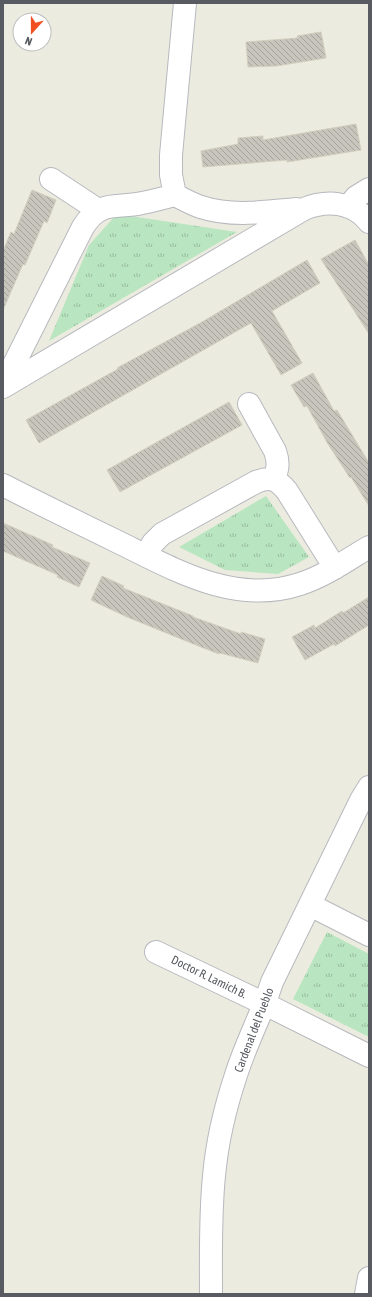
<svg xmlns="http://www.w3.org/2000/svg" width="372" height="1297" viewBox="0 0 372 1297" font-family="'Asap Condensed',sans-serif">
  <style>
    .grass { fill: url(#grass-tufts) }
    .building { fill: url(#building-back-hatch); stroke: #d1cebd }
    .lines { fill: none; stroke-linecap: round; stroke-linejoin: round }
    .street-casing { stroke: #b7b9bf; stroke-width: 24 }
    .street { stroke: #fff; stroke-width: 22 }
    .labels { text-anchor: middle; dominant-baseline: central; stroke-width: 3; stroke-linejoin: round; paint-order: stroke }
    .street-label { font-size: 12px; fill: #585b61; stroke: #fff }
  </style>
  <defs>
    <pattern id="grass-tufts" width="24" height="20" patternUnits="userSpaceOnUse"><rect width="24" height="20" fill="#b9e6c0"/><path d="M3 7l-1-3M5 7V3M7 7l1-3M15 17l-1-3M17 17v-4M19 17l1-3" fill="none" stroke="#99bd9f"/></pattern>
    <pattern id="building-back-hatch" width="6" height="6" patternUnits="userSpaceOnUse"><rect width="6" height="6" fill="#c7c5bc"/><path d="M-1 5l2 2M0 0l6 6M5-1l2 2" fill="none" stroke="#a4a39c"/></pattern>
  </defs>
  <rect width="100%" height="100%" fill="#ecebdf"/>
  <path class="grass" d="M117,214L237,232L49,341L89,245Z
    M266,496L309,557L278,574L225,570L179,547Z
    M327,932L369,954V1037L293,999Z"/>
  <path class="building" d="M321,32L326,58L276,66L248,67L246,42L298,38L297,36Z
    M356,124L361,150L287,162V160L203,167L201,151L238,144V138L263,136V140Z
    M32,190L56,200L47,223L44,221L25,265L23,264L3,310V251L11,232L14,234Z
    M355,240L369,265V334L321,259Z
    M307,260L320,283L272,311L302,363L281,375L251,323L39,443L26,420L118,369L117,368L202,322Z
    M313,373L334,411L337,410L369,463V506L351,477L350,478L328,444L307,406L304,407L291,385Z
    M229,402L242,425L120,492L107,470Z
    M3,523L53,545L52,547L90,563L79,587L57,577L58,575L3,551Z
    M102,576L124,586L123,588L193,616V617L241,634V632L265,639L258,663L220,653L219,654L196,645L127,617L91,600Z
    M369,597V625L335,646L334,644L305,660L292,637L314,625L315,628L342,611L343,613Z"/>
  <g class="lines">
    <defs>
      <path id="street" d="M51,179L98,210
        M175,195L171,175V155L185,3
        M348,207L356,197L369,189
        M3,386L83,227C101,199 115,209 142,203C153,201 164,198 175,195C183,199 192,204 201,207C231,217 265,212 297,209
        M3,387L304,209C326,200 353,201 369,222
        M249,404L275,451C279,462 278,469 274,479
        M3,485C40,504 77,522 114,540C172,568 233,606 300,584C325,576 347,560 369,547
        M146,555L153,543L162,534L256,482C271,476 277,479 287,491L335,568
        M310,905L369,935
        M156,952L265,1004L369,1056
        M211,1294C211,1255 210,1215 214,1176C217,1142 225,1108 236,1075C246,1043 262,1014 272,982L361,800L369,787
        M366,1294L369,1278"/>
    </defs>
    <use href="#street" class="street-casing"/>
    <use href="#street" class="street"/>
  </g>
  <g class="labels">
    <g class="street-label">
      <text transform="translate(209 977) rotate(26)">Doctor R. Lamich B.</text>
      <text transform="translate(254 1030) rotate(-69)">Cardenal del Pueblo</text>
    </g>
  </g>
  <rect width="372" height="1297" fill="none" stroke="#585b61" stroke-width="8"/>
  <g transform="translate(32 32) rotate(201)"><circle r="19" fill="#ffffff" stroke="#bcbdc0"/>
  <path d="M0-3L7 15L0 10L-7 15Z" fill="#f14f20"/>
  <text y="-6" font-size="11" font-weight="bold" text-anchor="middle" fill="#585b61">N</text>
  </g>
</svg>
